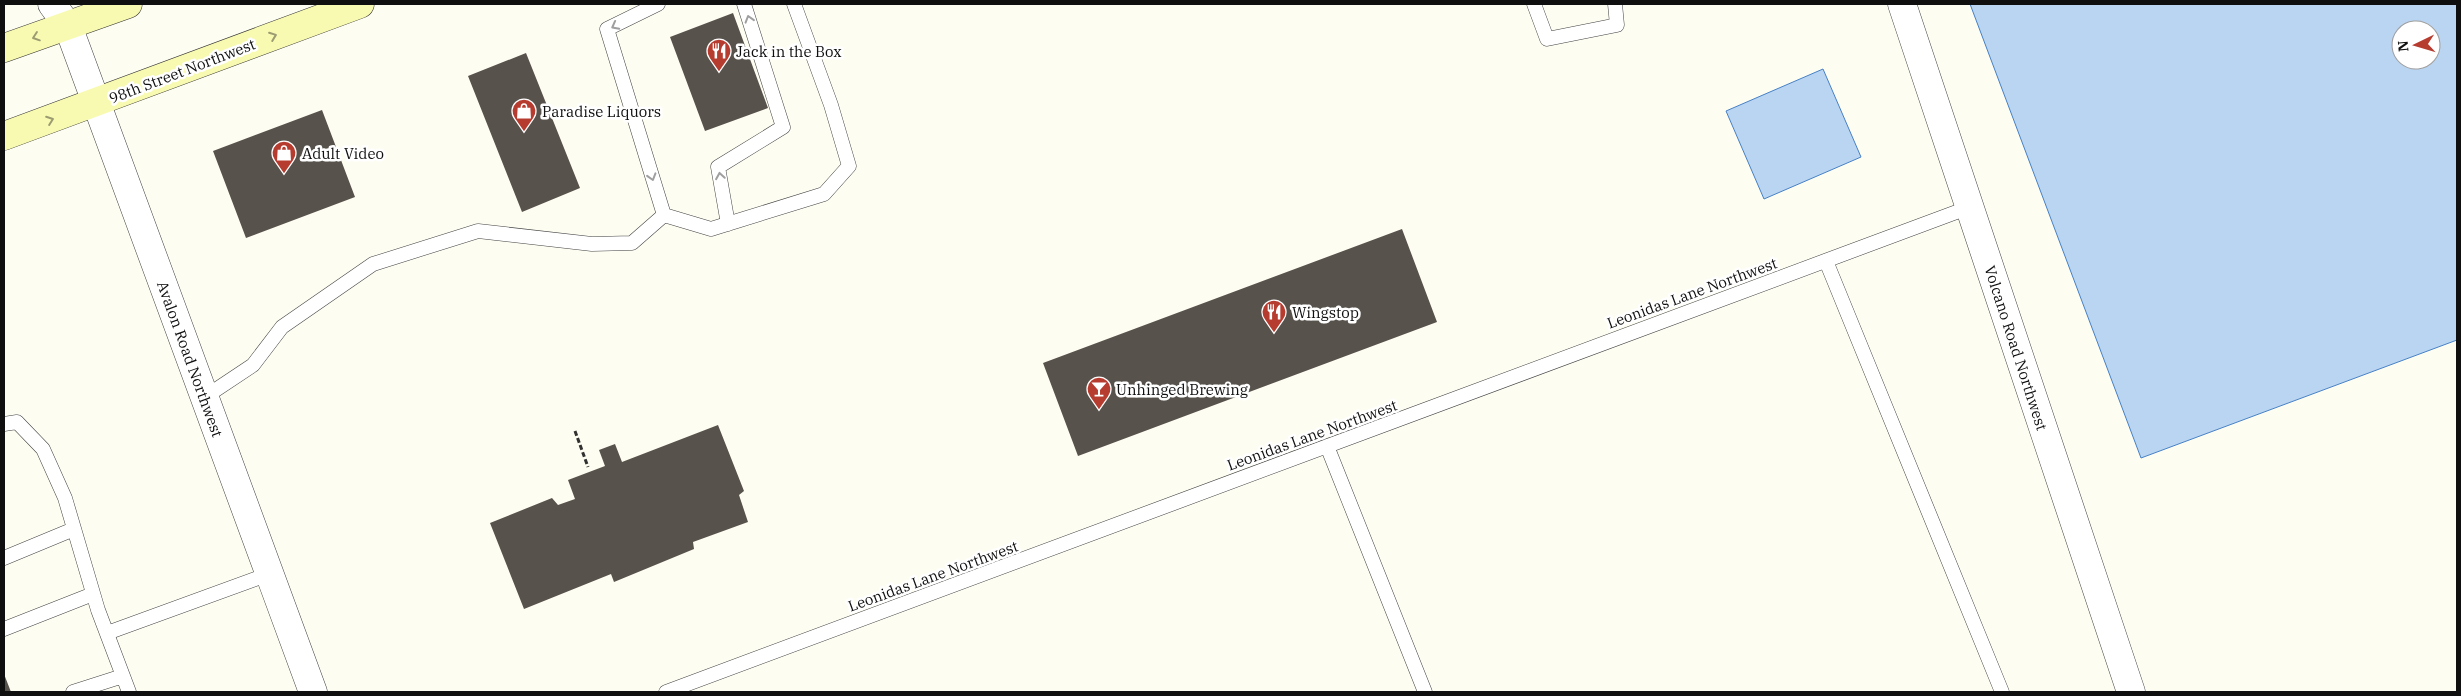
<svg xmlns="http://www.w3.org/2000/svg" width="2461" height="696" viewBox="0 0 2461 696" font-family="'IBM Plex Serif',serif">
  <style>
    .water { fill: #bad5f2; stroke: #4680c5; fill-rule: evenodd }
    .building { fill: #57524c }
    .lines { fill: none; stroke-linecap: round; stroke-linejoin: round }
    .service-casing { stroke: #424242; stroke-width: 15 }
    .minor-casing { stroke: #424242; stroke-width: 29 }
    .secondary-casing { stroke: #313131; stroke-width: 29 }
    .path { stroke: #313131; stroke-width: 3; stroke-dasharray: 5 2.5; stroke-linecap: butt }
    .service { stroke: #fff; stroke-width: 14 }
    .minor { stroke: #fff; stroke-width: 28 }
    .secondary { stroke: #f8fab2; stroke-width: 28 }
    .oneway { stroke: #9f9f9f }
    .oneway2 { stroke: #9b9c71 }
    .labels { text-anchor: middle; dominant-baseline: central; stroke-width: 5; stroke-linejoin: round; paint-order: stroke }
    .poi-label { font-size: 15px; fill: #0f0f0f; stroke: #fff; text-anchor: start }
    .street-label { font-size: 15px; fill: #0f0f0f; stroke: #fff }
  </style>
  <rect width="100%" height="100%" fill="#fefdf2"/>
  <path class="water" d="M1970,4H2457V340L2141,458ZM2401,30H2431V60H2401Z
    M1823,69L1861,157L1764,199L1726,111Z"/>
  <path class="building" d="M733,13L768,108L705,131L670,37Z
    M526,53L580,188L522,212L468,76Z
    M322,110L355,197L246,238L213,151Z
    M1402,229L1437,322L1078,456L1043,363Z
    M718,425L744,491L739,495L748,522L693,542L694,549L614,582L611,574L524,609L490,523L552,498L558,505L575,499L568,480L605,466L599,450L615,444L622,462Z
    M4,674L11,692H4Z"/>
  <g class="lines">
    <defs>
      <path id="service" d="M658,4L607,29L664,215
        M1534,4L1547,39L1617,25L1615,4
        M728,224L718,167L783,127L744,4
        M1826,261L2002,692
        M205,397L253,365L282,327L373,264L478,231L592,244L632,243L664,215L711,229L824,194L849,166L831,105L794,4
        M4,424L17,422L43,449L65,498L98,610L129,692
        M1327,446L1425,692
        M4,558L74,529
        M4,629L93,594
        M107,633L269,574
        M73,692L123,676
        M666,692L1970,207"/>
      <path id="minor" d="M52,4L68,26L313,692
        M1902,4L2131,692"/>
      <path id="secondary" d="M4,48L128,4
        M4,136L360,4"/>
    </defs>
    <use href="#service" class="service-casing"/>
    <use href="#minor" class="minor-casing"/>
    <use href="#secondary" class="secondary-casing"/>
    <path class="path" d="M575,431L588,467"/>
    <use href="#service" class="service"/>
    <use href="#minor" class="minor"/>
    <use href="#secondary" class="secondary"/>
  </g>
  <defs><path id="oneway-chevron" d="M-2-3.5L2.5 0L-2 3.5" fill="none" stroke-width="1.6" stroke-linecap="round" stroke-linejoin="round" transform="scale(1.25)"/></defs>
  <g class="oneway">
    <use href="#oneway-chevron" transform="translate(749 19) rotate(-107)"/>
    <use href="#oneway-chevron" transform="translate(615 26) rotate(152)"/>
    <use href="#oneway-chevron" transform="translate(720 176) rotate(-99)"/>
    <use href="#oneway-chevron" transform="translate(652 177) rotate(73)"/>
  </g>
  <g class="oneway2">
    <use href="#oneway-chevron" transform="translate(273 36) rotate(-21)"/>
    <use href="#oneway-chevron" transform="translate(36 37) rotate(161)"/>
    <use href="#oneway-chevron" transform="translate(50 120) rotate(-20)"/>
  </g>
  <defs>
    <symbol id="restaurant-pin" viewBox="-11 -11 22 30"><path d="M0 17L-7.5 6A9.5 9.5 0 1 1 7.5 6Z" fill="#b73c30" stroke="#fff"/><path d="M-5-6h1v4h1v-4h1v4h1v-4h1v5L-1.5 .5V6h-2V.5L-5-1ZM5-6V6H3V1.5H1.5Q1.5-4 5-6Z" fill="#fff"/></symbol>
    <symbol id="shop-pin" viewBox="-11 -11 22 30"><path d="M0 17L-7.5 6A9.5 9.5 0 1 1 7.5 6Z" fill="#b73c30" stroke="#fff"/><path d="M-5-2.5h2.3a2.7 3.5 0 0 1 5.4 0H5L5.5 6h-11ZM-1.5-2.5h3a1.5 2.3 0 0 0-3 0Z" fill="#fff"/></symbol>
    <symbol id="bar-pin" viewBox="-11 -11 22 30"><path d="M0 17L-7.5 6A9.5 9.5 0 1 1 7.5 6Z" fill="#b73c30" stroke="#fff"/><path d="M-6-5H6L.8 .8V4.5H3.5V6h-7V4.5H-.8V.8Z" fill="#fff"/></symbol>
  </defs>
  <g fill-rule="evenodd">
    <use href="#restaurant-pin" x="705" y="37" width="28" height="38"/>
    <use href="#shop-pin" x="510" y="97" width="28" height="38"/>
    <use href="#shop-pin" x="270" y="139" width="28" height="38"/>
    <use href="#restaurant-pin" x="1260" y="298" width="28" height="38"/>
    <use href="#bar-pin" x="1085" y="375" width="28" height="38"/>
  </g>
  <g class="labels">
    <g class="poi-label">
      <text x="736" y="51">Jack in the Box</text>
      <text x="542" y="111">Paradise Liquors</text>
      <text x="302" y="153">Adult Video</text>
      <text x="1292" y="312">Wingstop</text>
      <text x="1116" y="389">Unhinged Brewing</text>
    </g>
    <g class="street-label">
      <text transform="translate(182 71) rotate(-21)">98th Street Northwest</text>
      <text transform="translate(1692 293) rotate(-20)">Leonidas Lane Northwest</text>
      <text transform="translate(2016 348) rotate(72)">Volcano Road Northwest</text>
      <text transform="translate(190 359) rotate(70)">Avalon Road Northwest</text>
      <text transform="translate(1312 435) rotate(-20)">Leonidas Lane Northwest</text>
      <text transform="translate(933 576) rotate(-20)">Leonidas Lane Northwest</text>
    </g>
  </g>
  <rect width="2461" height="696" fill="none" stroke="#0f0f0f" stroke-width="10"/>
  <g transform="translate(2416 45) rotate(265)"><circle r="24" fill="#ffffff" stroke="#9f9f9f"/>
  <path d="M0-4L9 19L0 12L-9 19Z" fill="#b73c30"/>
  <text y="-8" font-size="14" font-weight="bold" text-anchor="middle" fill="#0f0f0f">N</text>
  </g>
</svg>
